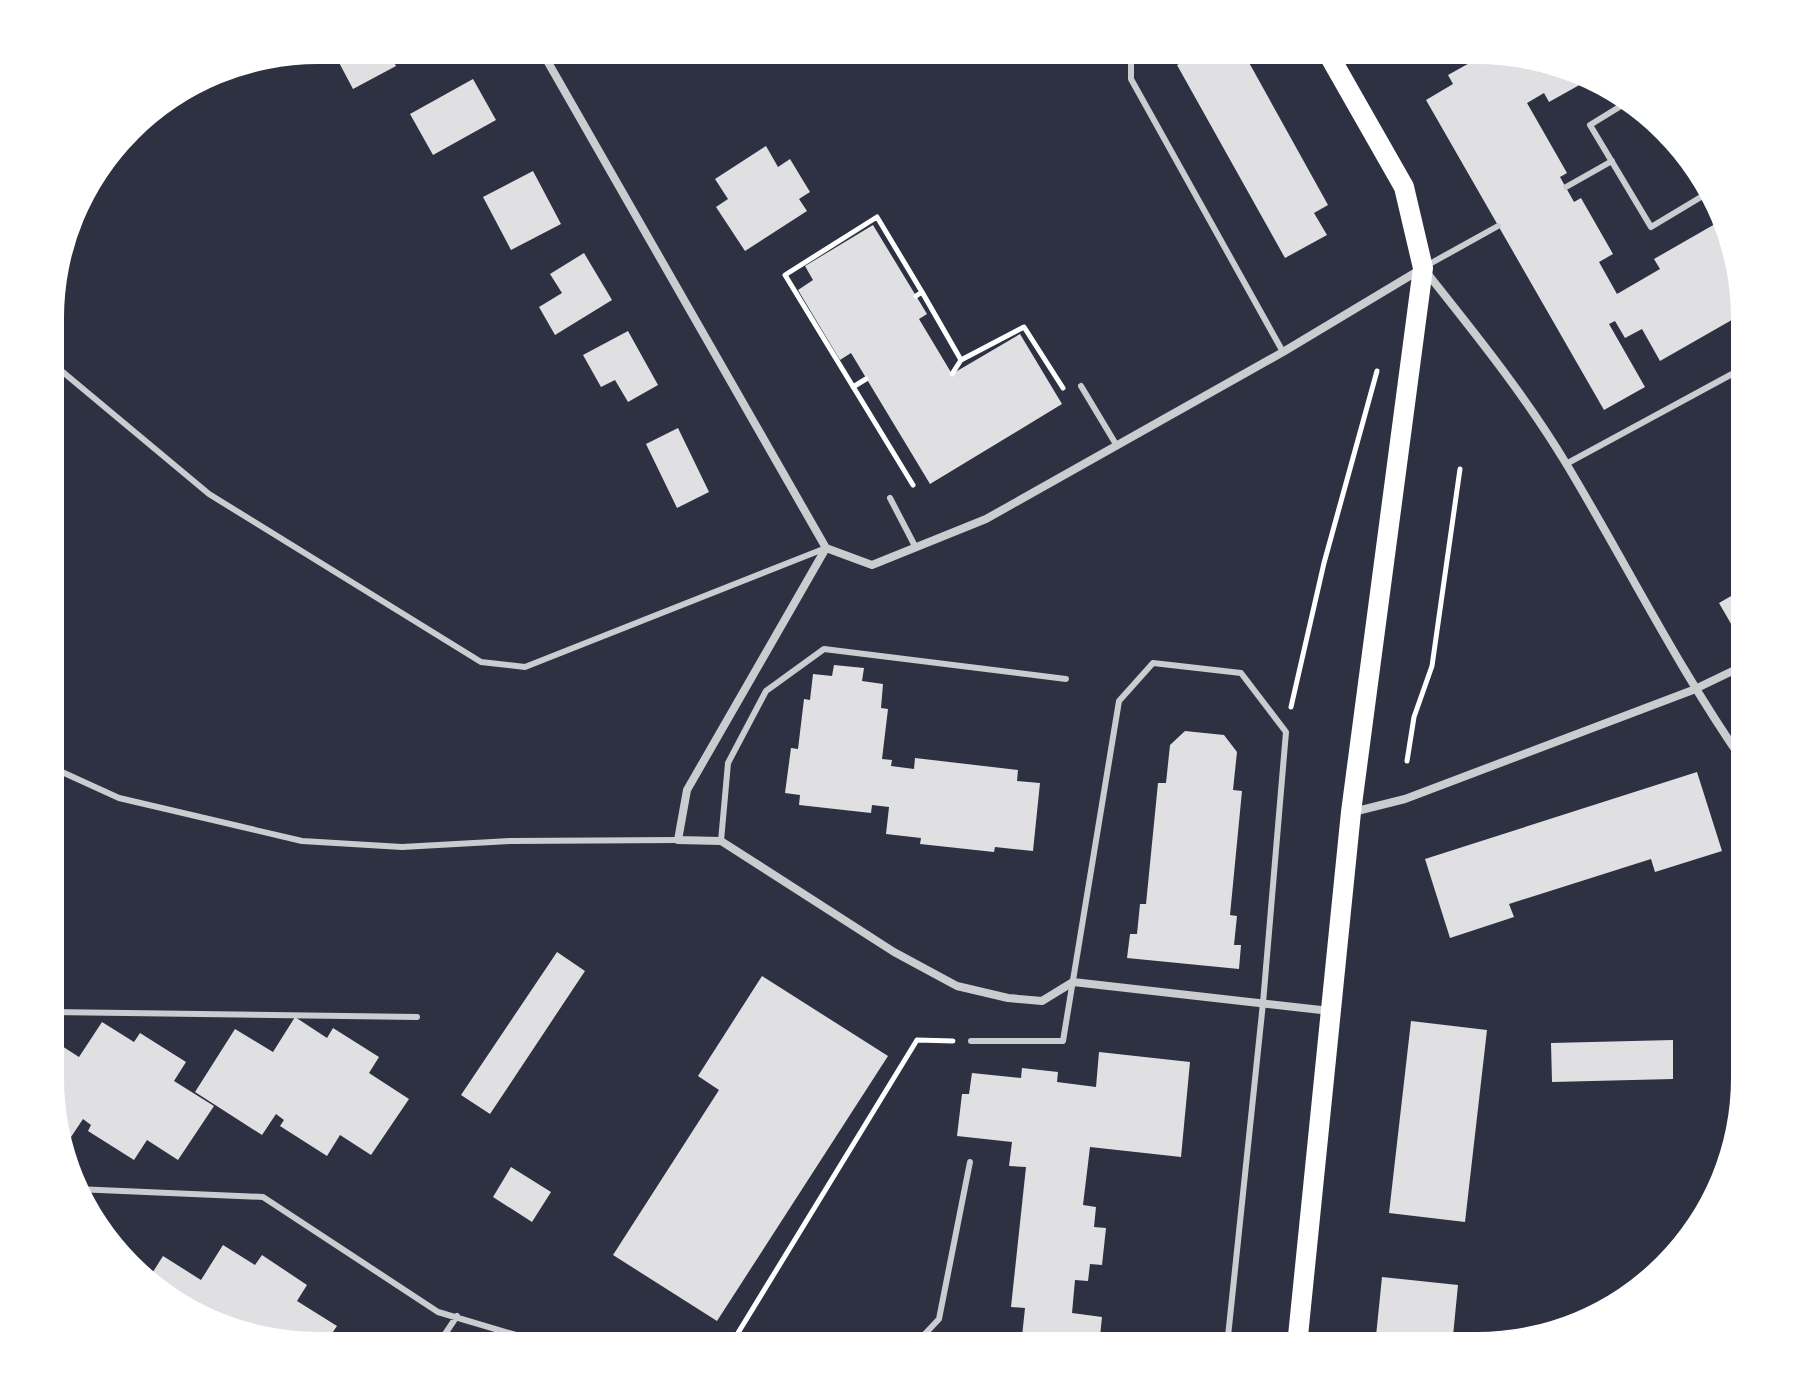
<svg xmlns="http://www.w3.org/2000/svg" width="1795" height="1396" viewBox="0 0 1795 1396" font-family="'PT Sans',sans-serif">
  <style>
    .building { fill: #e0e0e3 }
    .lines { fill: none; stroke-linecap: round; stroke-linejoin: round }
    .path { stroke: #fff; stroke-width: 5 }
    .service { stroke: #caccd0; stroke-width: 6 }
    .minor { stroke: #caccd0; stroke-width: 8 }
    .primary { stroke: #fff; stroke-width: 20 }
  </style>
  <rect width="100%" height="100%" fill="#2d3142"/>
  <path class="building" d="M344,50H387L396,66L353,89L335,55Z
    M1203,50H1242L1328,205L1314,213L1327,235L1285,258L1177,65Z
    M1491,51L1579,70L1592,78L1549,102L1544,93L1527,103L1567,173L1560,177L1574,202L1581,198L1613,254L1599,262L1617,294L1660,269L1654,259L1722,220L1744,313L1660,361L1642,329L1625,338L1615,321L1609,324L1645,387L1604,410L1426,100L1453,84L1448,75Z
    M473,79L496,120L433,155L410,114Z
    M766,146L778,167L790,159L810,192L799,199L807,211L745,251L716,207L728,199L715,179Z
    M533,171L561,224L511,250L483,197Z
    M873,225L927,314L919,319L952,374L1020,334L1062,404L930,484L851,353L840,360L798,290L813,280L805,266Z
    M584,253L612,300L555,335L539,307L562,293L550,274Z
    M628,331L658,385L628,402L615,380L601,387L583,355Z
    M678,428L709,492L677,508L646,444Z
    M1745,588V648L1719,603Z
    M834,665L864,668L862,681L883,684L881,708L888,709L882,759L892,760L891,766L914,769L915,758L1018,770L1017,781L1040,783L1033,851L995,847L994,852L920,844L921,838L886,834L889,807L872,805L871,813L799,805L800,795L785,793L791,748L798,749L804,699L810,700L813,674L832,676Z
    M1185,731L1224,735L1237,752L1233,790L1242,791L1230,915L1237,916L1234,945H1241L1239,969L1127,958L1130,934H1137L1140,904H1146L1158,783H1166L1170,745Z
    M1697,772L1722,851L1655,872L1651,859L1509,904L1514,917L1450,938L1425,859Z
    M557,952L585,971L490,1114L461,1095Z
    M762,976L888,1056L717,1321L613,1255L719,1090L698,1076Z
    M295,1017L327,1038L333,1028L379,1057L369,1073L409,1099L371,1155L340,1135L327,1156L280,1126L284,1120L276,1114L262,1135L195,1092L235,1029L273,1052Z
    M1411,1021L1487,1030L1465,1222L1389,1213Z
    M102,1022L134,1042L140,1033L186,1062L174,1081L214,1106L178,1160L147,1140L134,1160L88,1131L91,1125L83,1119L69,1140L61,1134L51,1096V1039L79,1057Z
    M1673,1040V1079L1552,1082L1551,1043Z
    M1099,1052L1190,1062L1181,1157L1090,1147L1083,1205L1096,1207L1094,1227L1106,1228L1102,1265L1090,1264L1088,1281L1075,1280L1072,1313L1102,1317L1099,1346H1021L1025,1308L1011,1307L1026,1167L1009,1166L1012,1142L957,1136L962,1094H969L972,1073L1021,1078L1022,1068L1058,1072L1057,1082L1096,1087Z
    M511,1167L551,1192L532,1222L493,1197Z
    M223,1245L255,1265L262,1255L307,1285L297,1301L337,1326L324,1345H301L216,1326L146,1283L163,1256L201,1280Z
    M1382,1277L1458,1285L1452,1346H1375Z"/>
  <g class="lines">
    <path class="path" d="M916,296L922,292L961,360
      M952,374L961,360L1024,327L1063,388
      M853,387L866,379
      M913,485L785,275L877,217L922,292
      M1291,707L1324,563L1377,371
      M1407,761L1414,717L1432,666L1460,469
      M730,1346L917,1040L953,1041"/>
    <path class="service" d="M1131,50V79L1283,352
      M1629,101L1590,125L1651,227L1711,191
      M1566,187L1612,161
      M1426,266L1498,226
      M52,363L209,494L481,662L525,667L826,548
      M1081,386L1117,446
      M1566,464L1745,367
      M890,498L916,548
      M51,767L119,798L302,841L402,847L510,841L678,840
      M721,841L728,763L766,691L824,649L1066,679
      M51,1012L417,1017
      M971,1041H1063L1119,701L1153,663L1241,673L1286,732L1263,1003L1227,1346
      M76,1189L263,1197L438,1312L553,1346
      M437,1346L457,1316
      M905,1346L924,1335L939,1319L970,1162"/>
    <path class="minor" d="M541,50L826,548L872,565L986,519L1283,352L1423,268C1474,332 1525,395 1567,465C1627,565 1678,668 1745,764
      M826,548L687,790L678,840L721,841L894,952L957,986L1008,998L1042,1001L1073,982L1330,1011
      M1353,812L1405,799L1693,690L1745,665"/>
    <path class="primary" d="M1297,1346L1351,812L1423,268L1404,187L1326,50"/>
  </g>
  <path d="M0 0H1795V1396H0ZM318 64H1477A254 254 0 0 1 1731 318V1078A254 254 0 0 1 1477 1332H318A254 254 0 0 1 64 1078V318A254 254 0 0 1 318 64Z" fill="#fff" fill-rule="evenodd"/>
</svg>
